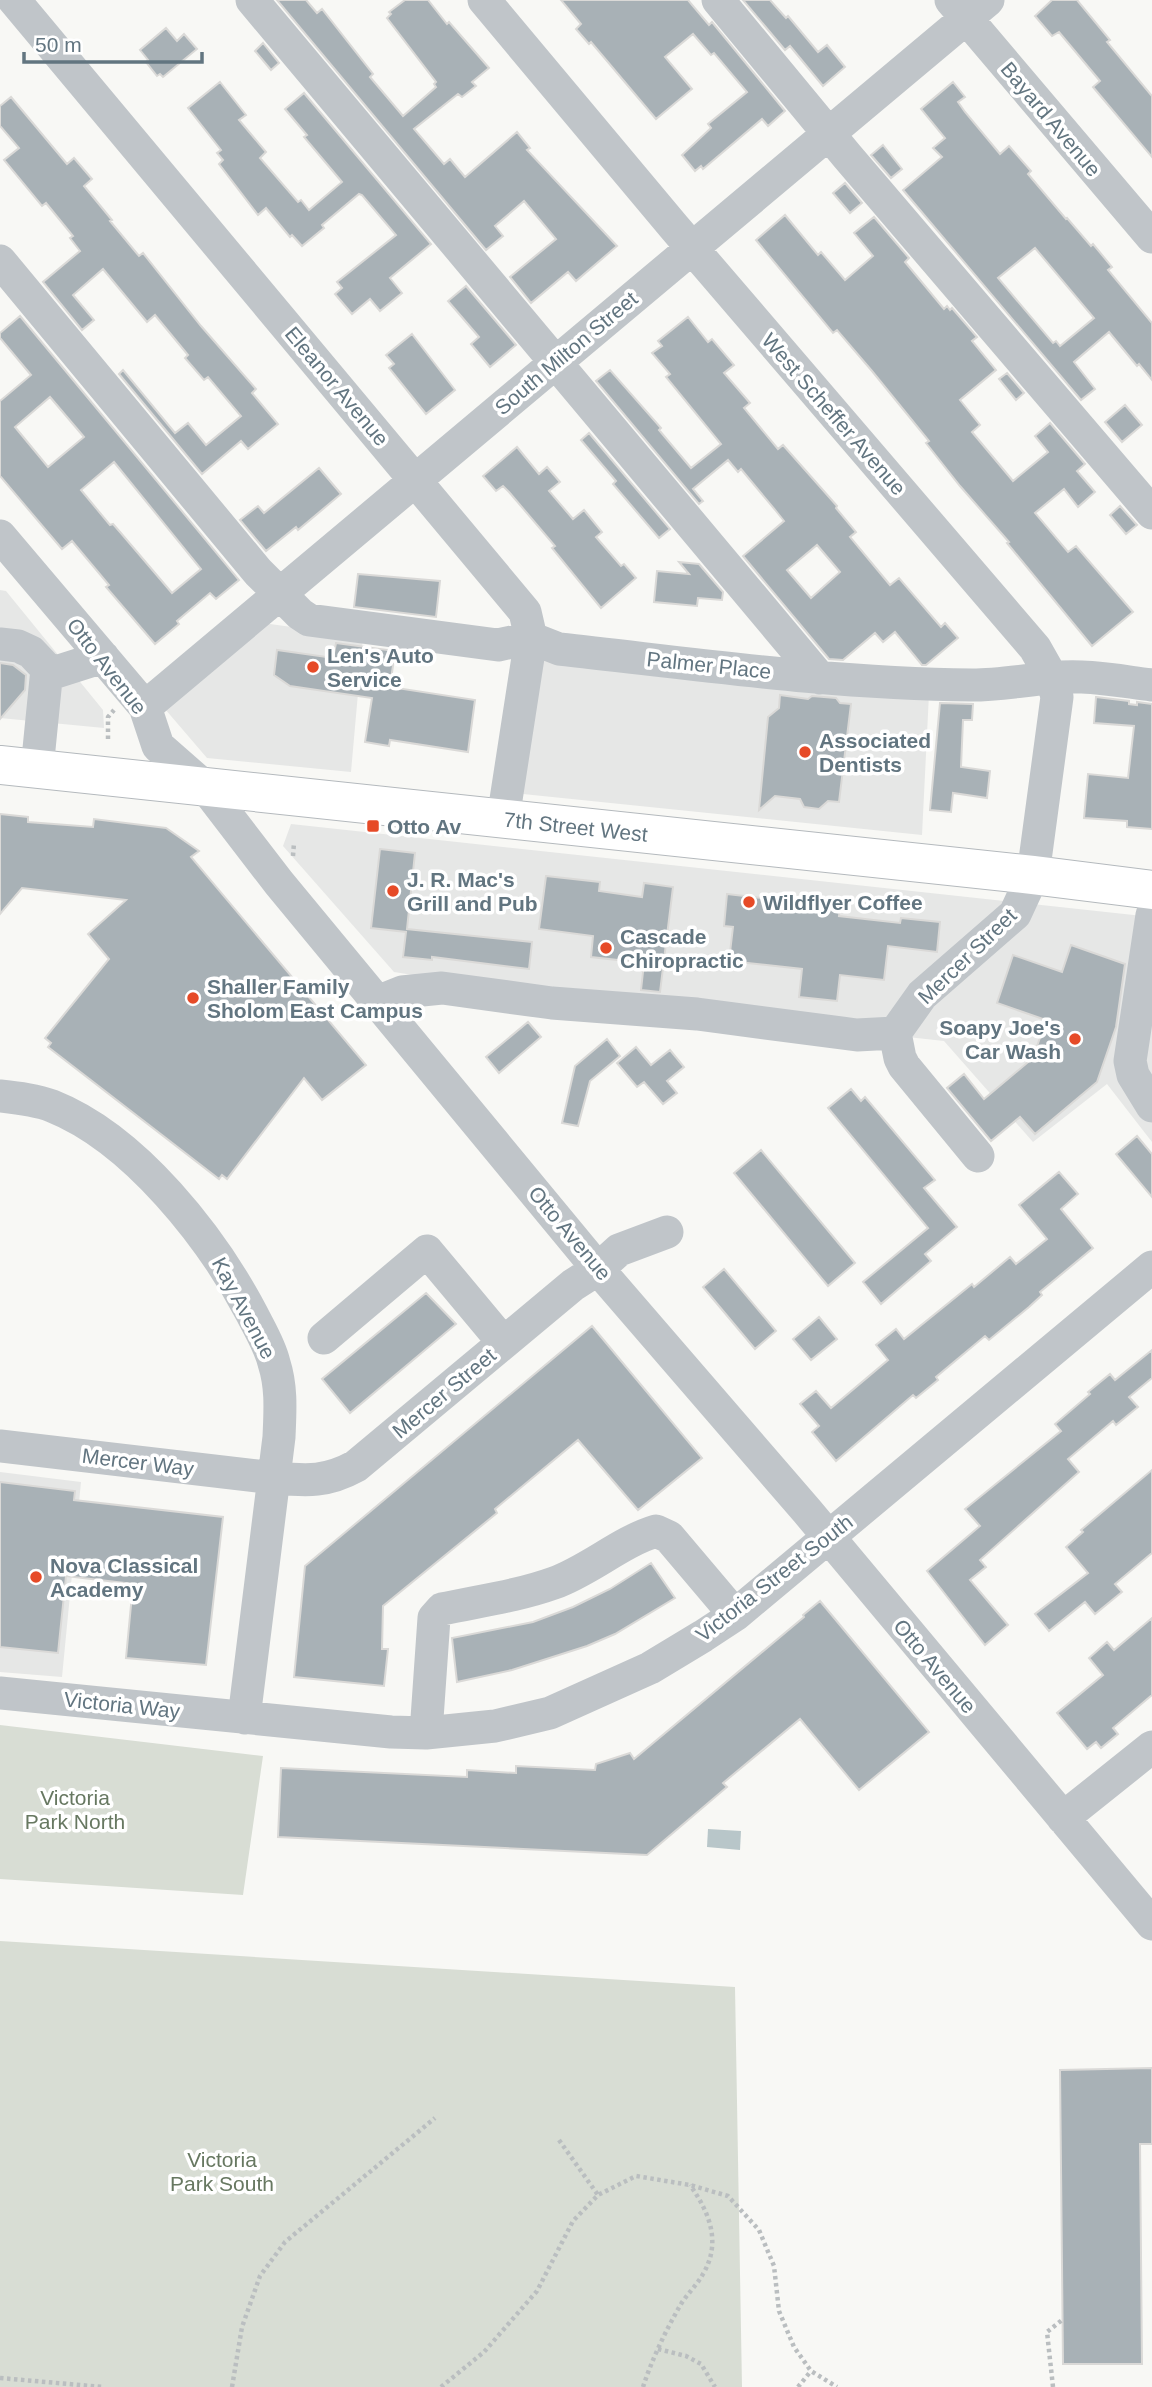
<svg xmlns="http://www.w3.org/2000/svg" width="1152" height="2387" viewBox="0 0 1152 2387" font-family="Helvetica,sans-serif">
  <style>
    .built { fill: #e6e7e6 }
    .green { fill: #d8ddd4 }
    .water { fill: #b8c6c9 }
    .building { fill: #a8b1b6; stroke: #dad9d7; stroke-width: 2; fill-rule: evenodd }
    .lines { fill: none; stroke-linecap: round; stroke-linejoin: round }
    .major-casing { stroke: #b4b9bd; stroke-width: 40 }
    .path { stroke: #babec0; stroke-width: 4.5; stroke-dasharray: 3.5 3.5; stroke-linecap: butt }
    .minor { stroke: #c0c5c9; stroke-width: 33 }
    .major { stroke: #fff; stroke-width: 38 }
    .poi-dot { fill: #e64a27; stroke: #fff; stroke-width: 2.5 }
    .labels { text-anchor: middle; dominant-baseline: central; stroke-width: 7; stroke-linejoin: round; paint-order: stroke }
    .street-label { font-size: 21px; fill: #627580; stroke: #fff }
    .poi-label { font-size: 21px; font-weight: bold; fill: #627580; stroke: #fff; text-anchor: start }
    .park-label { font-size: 21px; fill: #677861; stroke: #fff }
  </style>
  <rect width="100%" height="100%" fill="#f8f8f5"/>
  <path class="built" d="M0,590L6,591L103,710L104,728L0,718Z
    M263,623L363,637L351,772L207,758L165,709Z
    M542,648L929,694L922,835L523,794Z
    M291,824L1152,917V1142L1107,1084L1033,1142L944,1041L573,1000L394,972L283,846Z
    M0,1472L81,1482L62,1677L0,1672Z"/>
  <path class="green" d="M0,1725L263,1756L243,1895L0,1879Z
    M0,1941L735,1987L742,2387H0Z"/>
  <path class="water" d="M708,1829L741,1831L740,1850L707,1847Z"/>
  <path class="building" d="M277,0H306L317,13L322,9L373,74L370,77L403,116L436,87L434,84L436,82L387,18L391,14L389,12L405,0H428L447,24L449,22L489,68L472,82L476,86L462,97L458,94L414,129L444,164L450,159L465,177L517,132L530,148L527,150L617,246L576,281L568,272L531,303L510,277L556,239L524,201L495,226L503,236L486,250Z
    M561,0H688L709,25L712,22L785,111L768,126L762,119L703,169L701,166L695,171L682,155L711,128L708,124L747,92L714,53L711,55L693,34L665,57L692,89L656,119L591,42L589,44L576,29L581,24Z
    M743,0H770L786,18L788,16L818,52L827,45L845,67L823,86L790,46L785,50Z
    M1052,0H1077L1110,40L1107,42L1152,96V157L1093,87L1100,81L1059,32L1052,36L1035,16Z
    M166,28L177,41L184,34L197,49L163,77L160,74L157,76L146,62L148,60L140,50Z
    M263,43L279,63L271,70L255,51Z
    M220,82L246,115L239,120L266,152L260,158L298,202L301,200L309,210L342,182L304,137L307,135L285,109L304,93L431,244L390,278L402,293L380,311L370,299L352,314L335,294L342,288L337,282L396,235L362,195L359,194L322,225L324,228L302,246L292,235L290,237L266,208L258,215L219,164L223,160L217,153L221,150L188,108Z
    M953,82L965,97L958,102L965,112L1000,154L1009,146L1031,171L1028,174L1066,219L1067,218L1091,246L1093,244L1112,267L1108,270L1152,323V380L1139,364L1137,366L1109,332L1074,362L1095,389L1081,400L903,190L942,157L933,148L945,138L921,109ZM1035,248L1094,318L1060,346L1056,341L1053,343L998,278Z
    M11,97L67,164L74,158L92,179L84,186L112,220L110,221L139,256L143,253L201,326L256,389L252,393L278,424L248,449L241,441L202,474L119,374L123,370L175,433L188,423L206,445L241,416L208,377L204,380L185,358L188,355L155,315L147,322L103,269L73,295L94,320L82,330L43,282L80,251L70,238L73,236L46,203L42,206L4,160L19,148L0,126V106Z
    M883,145L902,169L891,178L871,155Z
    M845,183L862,203L850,213L833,193Z
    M785,215L818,255L821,252L845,280L873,256L854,233L874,217L909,258L905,262L944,309L947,306L950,310L952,308L977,337L972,341L996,370L960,400L980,425L972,432L1013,481L1048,452L1035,436L1050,423L1085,464L1077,471L1095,492L1078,507L1064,489L1035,513L1068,552L1076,546L1133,612L1092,646L1007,543L1009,542L960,486L926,443L929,441L872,371L837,330L833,333L756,240Z
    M466,286L516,345L490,367L471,344L479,337L448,301Z
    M20,316L239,580L216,599L210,593L177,621L179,624L155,644L106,587L109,585L72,541L62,549L0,476V401L31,375L0,338V333ZM50,397L84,437L48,467L15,427ZM114,462L201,569L172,593L120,532L113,524L110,525L81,490Z
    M688,317L708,342L712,339L734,365L724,373L750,403L744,408L778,449L783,445L837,506L836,508L856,532L850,537L890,585L899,578L941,627L945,623L958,638L926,665H922L895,632L883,642L875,633L843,660L829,659L743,556L784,521L776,511L741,469L738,472L728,460L693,489L703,501L699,504L596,381L610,370L661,428L659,430L691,468L721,444L666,377L670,374L652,353L662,346L658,341ZM817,545L840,572L811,598L787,570Z
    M412,334L455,390L426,414L389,368L394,364L386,355Z
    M1007,373L1024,393L1016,400L999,379Z
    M1125,405L1142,425L1122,442L1105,422Z
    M589,433L670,529L659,538L613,484L616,481L581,440Z
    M517,447L539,474L547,467L560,482L549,491L573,519L584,510L602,532L596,537L621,566L624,564L636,578L601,608L552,548L555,546L509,492L503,486L496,491L483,476Z
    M319,468L341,494L298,530L296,527L266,551L240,520L258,506L264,513Z
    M1120,506L1137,525L1126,534L1110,515Z
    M679,562L699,564L723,592L722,600L698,598L697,606L654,602L657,571L689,574Z
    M358,574L440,581L436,617L354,607Z
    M336,643L395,651L390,687L475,700L468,752L390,740L389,746L365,742L372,698L290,686L274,675L277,650L333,658Z
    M0,663L13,665L26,675L25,690L0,719Z
    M780,695L808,699L812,696L836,698L840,703L851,704L839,802L828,801L819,809L804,807L800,799L775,796L759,810L768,717L779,708Z
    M1096,697L1129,701V704L1137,705V702L1152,704V829L1127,827V821L1084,818L1088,774L1128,778L1134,726L1094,723Z
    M940,703L973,704L972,720H963L961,767L990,771L987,798L953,793L951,812L930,810Z
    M0,814L28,817V822L93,827L94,819L166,828L199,851L191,857L366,1065L322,1100L304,1078L227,1179L222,1175L219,1179L48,1047L51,1043L45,1038L109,959L88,934L126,900L22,888L0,914Z
    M380,849L415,853L407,929L532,942L529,969L432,957V960L403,957L406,932L371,928Z
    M546,876L600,882L599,891L642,897L644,883L673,887L660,992L641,990L644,963L591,957L593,936L539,929Z
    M727,894L840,907L839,916L900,923L901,918L940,922L937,952L888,946L884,980L840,975L837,1001L799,997L802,969L729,961L733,927L724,926Z
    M1071,945L1125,964L1116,1027L1097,1082L1035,1134L1020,1117L991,1141L947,1088L964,1074L984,1099L1033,1058L1046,1020L997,1003L1013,955L1062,972Z
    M528,1022L541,1037L499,1073L486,1057Z
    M607,1039L620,1056L590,1081L578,1126L562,1123L575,1066Z
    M636,1047L651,1065L670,1050L684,1067L667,1081L677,1093L663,1104L644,1082L637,1087L617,1063Z
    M851,1089L861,1101L865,1097L935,1180L924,1188L957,1227L925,1254L931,1261L881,1304L863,1282L928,1228L828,1108Z
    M1137,1136L1152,1154V1197L1116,1154Z
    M761,1150L855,1263L828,1286L734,1173Z
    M1059,1172L1078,1194L1061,1209L1093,1248L1040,1292L1042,1295L1029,1307L989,1340L985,1336L936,1377L938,1380L916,1398L913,1395L836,1461L812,1432L819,1426L800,1404L816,1391L831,1408L888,1360L876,1345L896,1329L904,1339L972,1284L974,1287L1010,1257L1016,1264L1047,1239L1019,1205Z
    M724,1269L776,1331L755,1349L703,1287Z
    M426,1293L456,1324L350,1413L322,1379Z
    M819,1317L837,1339L811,1360L793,1339Z
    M592,1326L702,1458L638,1510L578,1440L495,1509L497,1513L383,1606L382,1649H388L384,1686L294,1677L305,1566Z
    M1152,1350V1378L1129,1397L1138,1407L1116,1425L1113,1421L1068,1459L1079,1472L980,1560L986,1567L970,1580L1008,1625L985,1645L927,1571L980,1526L965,1509L1061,1431L1055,1424L1090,1394L1088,1392L1110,1374L1115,1380Z
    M1152,1470V1553L1115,1584L1122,1592L1095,1614L1085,1602L1049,1631L1035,1614L1088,1573L1066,1547L1083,1532L1081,1530Z
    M0,1482L75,1491L74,1500L223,1517L206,1665L126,1658L133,1584L66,1576L58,1653L0,1647Z
    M651,1563L675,1598L615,1634L587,1646L512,1670L457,1682L452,1638L533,1622L573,1607L610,1589Z
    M820,1601L929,1732L859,1790L800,1719L723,1783L727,1787L647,1855L278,1837L281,1768L467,1777V1770L516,1773V1766L595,1770L596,1764L630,1753L634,1759L804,1617L803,1615Z
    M1152,1618V1695L1113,1728L1118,1734L1101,1748L1096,1742L1087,1749L1057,1713L1103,1675L1089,1658L1107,1642L1114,1650Z
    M1152,2068V2144H1140L1142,2364H1063L1060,2070Z"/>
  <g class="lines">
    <defs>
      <g id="major">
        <path id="s1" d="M0,765L1033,875L1152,890"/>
      </g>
    </defs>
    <use href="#major" class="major-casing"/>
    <path class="path" d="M108,739V717L114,710
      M293,856L294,843
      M559,2140L598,2195
      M658,2349L686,2356L701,2364L715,2387
      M0,2378L103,2387
      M232,2387L242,2327L260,2276L285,2242L435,2118
      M441,2387L484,2352L537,2291L573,2221L598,2195L636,2176L690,2185L728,2196L759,2230L774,2266L779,2311L794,2347L811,2371L837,2387
      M643,2387C652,2359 666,2330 681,2304C688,2293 697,2285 703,2274C722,2242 709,2212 690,2185
      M798,2387L811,2371
      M1053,2387L1047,2332L1062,2320"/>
    <path class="minor" d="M14,0L525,612L531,638L503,819
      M252,0L820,678
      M484,0L674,227L1035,648L1052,678L1057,697L1033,875L1015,914L922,995L895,1033
      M718,0L847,156L1152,513
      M951,0L1152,237
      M0,261L258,572L300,614L309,620L498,645L531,638L559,649C696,664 834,684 972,685C999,685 1025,680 1051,678C1085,674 1119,681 1152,685
      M0,536L145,707L158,746L206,788L279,883L598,1269L807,1511L1152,1924
      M0,644L18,646L31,652L47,669L56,672L103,657
      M145,707L988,0
      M37,769L47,669
      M1152,915L1130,1061L1133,1075L1152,1106
      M377,1002L402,992L442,988L552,1003L697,1014L857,1035L895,1033
      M895,1033L900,1058L904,1066L978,1156
      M0,1096C18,1098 36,1100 52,1106C135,1139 212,1238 252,1314C260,1330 270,1346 274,1363C282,1388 280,1412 279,1437L244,1718
      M324,1338L427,1251L503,1342
      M0,1446L275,1478C308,1481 327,1482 356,1466L573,1285L598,1269L619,1250L667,1232
      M0,1693L391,1732L426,1733L495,1726L550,1713L650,1668L703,1636L735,1615L1152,1267
      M426,1733L434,1618L442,1609C479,1601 518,1596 554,1583C590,1570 620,1542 656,1531L669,1537L735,1615
      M1063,1818L1152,1747"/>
    <use href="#major" class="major"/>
  </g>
  <g class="poi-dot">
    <circle cx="313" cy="667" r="7"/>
    <circle cx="805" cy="752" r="7"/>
    <rect x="366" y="819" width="14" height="14" rx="3.5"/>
    <circle cx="393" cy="891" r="7"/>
    <circle cx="749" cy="902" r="7"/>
    <circle cx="606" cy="948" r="7"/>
    <circle cx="193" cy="998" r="7"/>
    <circle cx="1075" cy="1039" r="7"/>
    <circle cx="36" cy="1577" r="7"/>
  </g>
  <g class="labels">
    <g class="street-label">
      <text transform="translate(1051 119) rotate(50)">Bayard Avenue</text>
      <text transform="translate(566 353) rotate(-40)">South Milton Street</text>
      <text transform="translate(337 386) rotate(50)">Eleanor Avenue</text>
      <text transform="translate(834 414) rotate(49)">West Scheffer Avenue</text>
      <text transform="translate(709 665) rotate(6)">Palmer Place</text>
      <text transform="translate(107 666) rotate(52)">Otto Avenue</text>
      <text stroke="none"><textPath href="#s1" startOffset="579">7th Street West</textPath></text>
      <text transform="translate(967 956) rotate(-44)">Mercer Street</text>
      <text transform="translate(570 1233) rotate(50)">Otto Avenue</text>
      <text transform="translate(244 1308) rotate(62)">Kay Avenue</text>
      <text transform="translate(444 1393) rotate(-40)">Mercer Street</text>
      <text transform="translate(138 1462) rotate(7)">Mercer Way</text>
      <text transform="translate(774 1578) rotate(-38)">Victoria Street South</text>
      <text transform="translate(935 1666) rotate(50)">Otto Avenue</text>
      <text transform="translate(122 1705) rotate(6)">Victoria Way</text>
    </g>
    <g class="poi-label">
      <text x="327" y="655">Len's Auto<tspan x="327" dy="24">Service</tspan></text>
      <text x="819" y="740">Associated<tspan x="819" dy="24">Dentists</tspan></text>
      <text x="387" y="826">Otto Av</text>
      <text x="407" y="879">J. R. Mac's<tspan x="407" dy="24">Grill and Pub</tspan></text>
      <text x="763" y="902">Wildflyer Coffee</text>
      <text x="620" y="936">Cascade<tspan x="620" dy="24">Chiropractic</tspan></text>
      <text x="207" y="986">Shaller Family<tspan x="207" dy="24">Sholom East Campus</tspan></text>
      <text x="1061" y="1027" text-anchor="end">Soapy Joe's<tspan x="1061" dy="24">Car Wash</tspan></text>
      <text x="50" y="1565">Nova Classical<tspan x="50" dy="24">Academy</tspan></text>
    </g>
    <g class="park-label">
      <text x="75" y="1797">Victoria<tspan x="75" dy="24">Park North</tspan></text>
      <text x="222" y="2159">Victoria<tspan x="222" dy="24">Park South</tspan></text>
    </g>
  </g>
  <path d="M24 52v10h178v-10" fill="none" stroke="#627580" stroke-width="3.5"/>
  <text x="35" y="52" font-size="21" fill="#627580" stroke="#ffffff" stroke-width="5" paint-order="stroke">50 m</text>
</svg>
